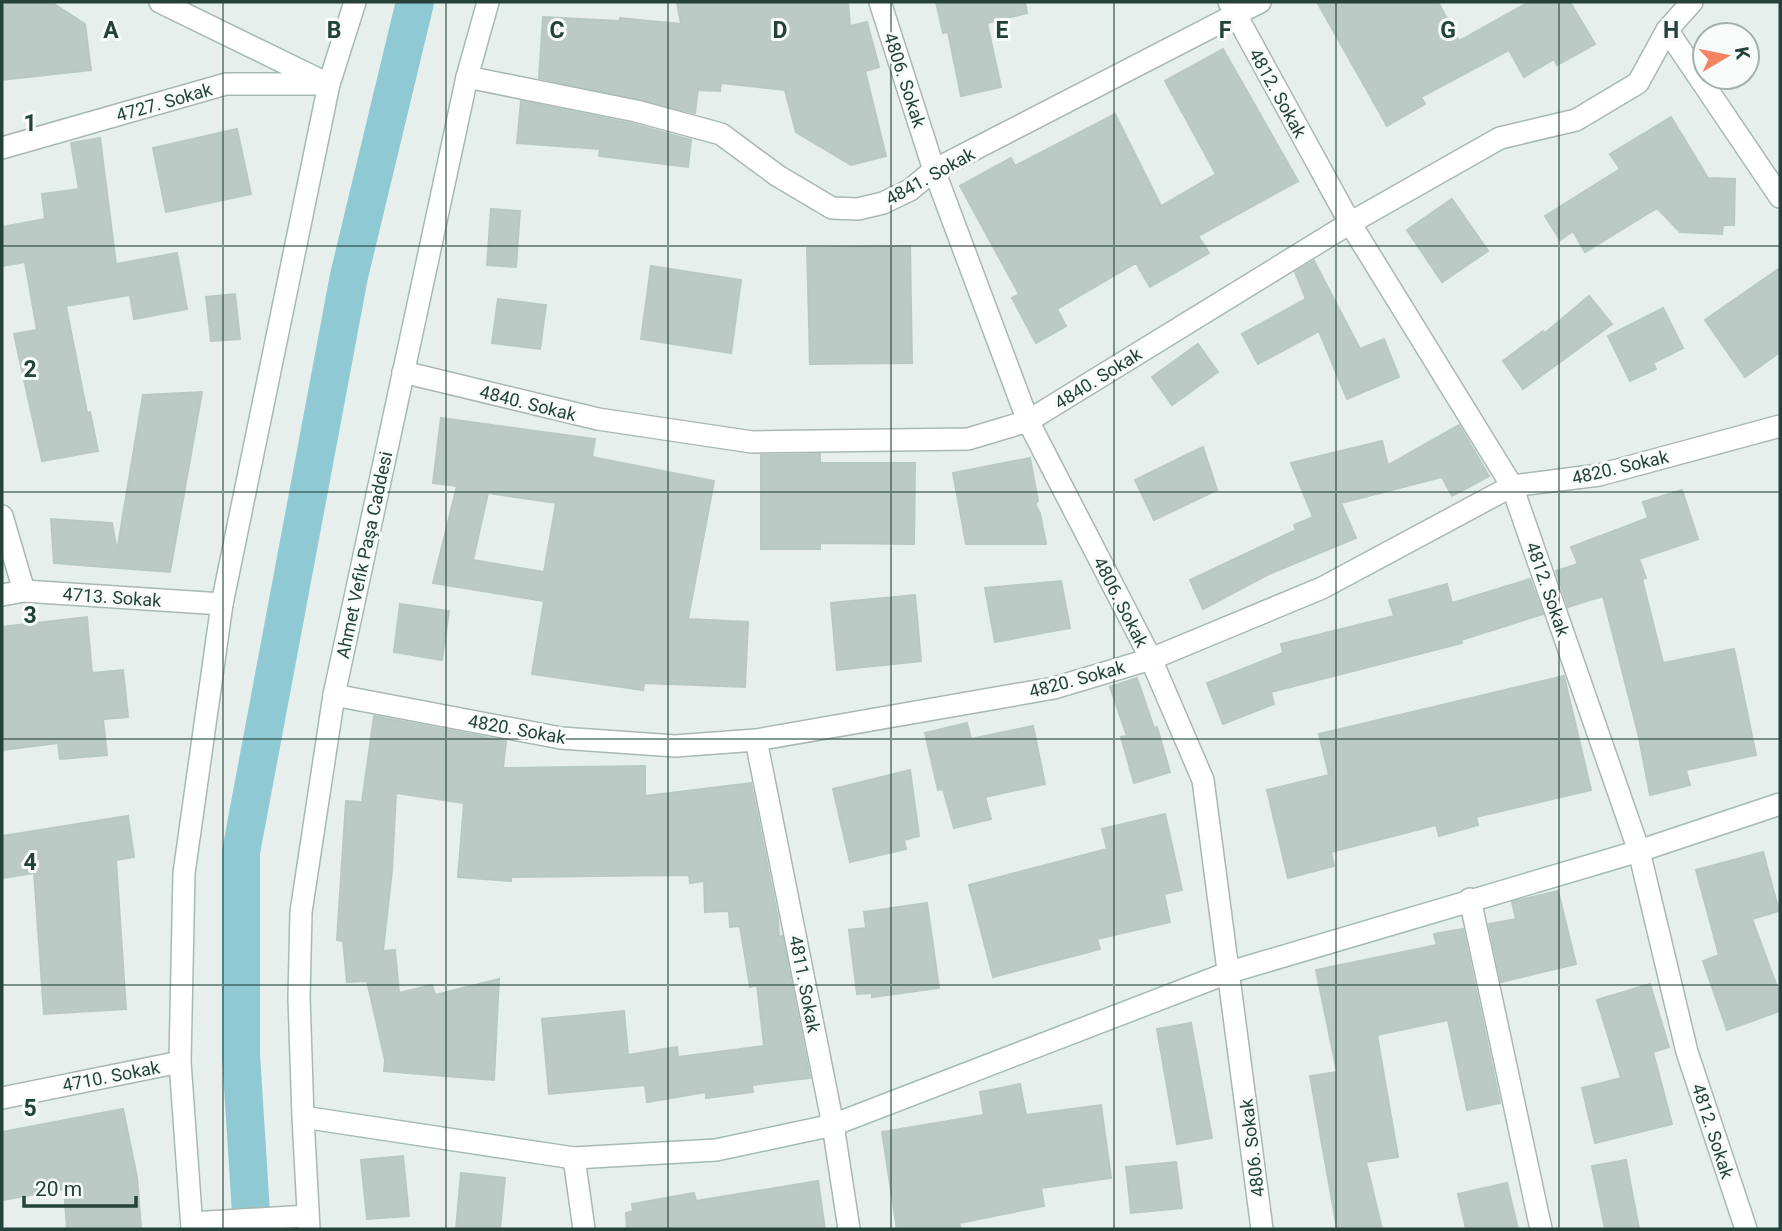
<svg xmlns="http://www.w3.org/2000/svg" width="1782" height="1231" viewBox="0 0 1782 1231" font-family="Roboto,sans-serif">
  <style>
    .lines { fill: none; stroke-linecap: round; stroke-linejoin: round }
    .canal { stroke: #8ec9d4; stroke-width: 38 }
    .building { fill: #bbcac4; stroke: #b8c9c2; stroke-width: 2; fill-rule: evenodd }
    .street-casing { stroke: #a8b8b2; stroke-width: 24 }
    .secondary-casing { stroke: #a4bbb3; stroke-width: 24 }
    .street { stroke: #fff; stroke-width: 21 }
    .secondary { stroke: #fff; stroke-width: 21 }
    .grid { fill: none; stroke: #24423a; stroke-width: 2; stroke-opacity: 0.55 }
    .labels { text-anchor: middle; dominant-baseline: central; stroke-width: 6; stroke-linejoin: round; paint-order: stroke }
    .street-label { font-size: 18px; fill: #24423a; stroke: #f7fbf9 }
    .grid-label { font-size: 23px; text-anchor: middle; font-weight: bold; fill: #24423a; stroke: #f7fbf9; stroke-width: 6; stroke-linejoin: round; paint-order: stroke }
  </style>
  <rect width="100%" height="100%" fill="#e6efeb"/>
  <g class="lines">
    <path class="canal" d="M252,1229L241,1055V852L349,276L415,2"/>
  </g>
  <path class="building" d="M2,2H51L85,24L91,70L2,80Z
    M677,2H848L850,26L867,22L879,67L865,71L886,156L851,165L796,132L785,90L721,83L720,91L698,90L695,113L539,78L543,17L620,21V18L681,24Z
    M936,2H1025L1027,13L987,23L1001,87L961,96L948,32L943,33Z
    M1317,2H1438L1459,41L1529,2H1570L1595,44L1557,65L1554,59L1524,77L1509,50L1421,97L1425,104L1387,126Z
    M1223,49L1298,181L1198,236L1209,253L1150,287L1136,263L1057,309L1066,326L1036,343L1012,298L1019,294L960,186L1011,158L1015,166L1115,114L1161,206L1216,174L1165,81Z
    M521,101L633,124L691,140L688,167L599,156L600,149L517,143Z
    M1671,117L1708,178L1735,179L1734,225H1723L1722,234L1680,232L1657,208L1585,252L1573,231L1560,240L1545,216L1620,169L1610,154Z
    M237,129L251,194L166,212L153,148Z
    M100,138L116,264L177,253L187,309L134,319L130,295L66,306L87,413L90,412L98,451L42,461L14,334L37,330L25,262L2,266V227L45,219L42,194L79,189L71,143Z
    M1452,199L1488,251L1442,282L1407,230Z
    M491,209L520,211L516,267L487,265Z
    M910,246L912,363L810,364L807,248Z
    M1314,261L1360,349L1384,339L1399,377L1347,399L1319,331L1258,364L1242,334L1306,299L1295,272Z
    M651,266L741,280L731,353L641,339Z
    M1780,268V352L1745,377L1705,320Z
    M235,294L240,339L211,341L206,297Z
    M1589,296L1612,324L1523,389L1503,361L1543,331L1545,333Z
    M498,299L546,305L540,349L492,343Z
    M1663,308L1683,348L1653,363L1656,369L1630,381L1608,336Z
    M1198,344L1218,372L1172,405L1152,377Z
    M202,392L170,572L54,563L51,519L112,523L117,551L143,395Z
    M441,418L595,439L592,457L714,481L688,619L748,622L745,687L644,683L643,690L532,674L544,601L433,583L457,486L433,483ZM488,493L556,503L544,572L473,560Z
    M1459,425L1489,476L1452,496L1442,477L1341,503L1356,538L1267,575L1203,609L1190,580L1296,530L1294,525L1313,517L1291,463L1382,441L1388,465Z
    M1203,447L1217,490L1154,520L1135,480Z
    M820,454V463H915L914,544L820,543V549H761V455Z
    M1030,458L1038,501L1035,504L1040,513L1046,544H966L953,473Z
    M1682,490L1698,539L1639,559L1646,578L1642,579L1663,663L1734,649L1756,755L1686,770L1690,785L1650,795L1638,733L1603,596L1568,607L1556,571L1578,564L1571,547L1648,518L1643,502Z
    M1530,579L1543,614L1461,640L1462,643L1271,692L1274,704L1223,724L1207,683L1283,653L1281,644L1394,616L1389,600L1447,584L1452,603Z
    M1061,581L1070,628L995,642L985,588Z
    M915,595L921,661L837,670L831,603Z
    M400,604L449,611L442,660L394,652Z
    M87,617L92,673L123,670L128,717L103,719L107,755L60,759L58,743L2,750V627Z
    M1564,676L1591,790L1476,817L1478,825L1439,836L1436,825L1331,852L1334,866L1288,878L1267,790L1329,775L1319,734Z
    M1137,678L1154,728L1157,727L1170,772L1134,783L1121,737L1127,736L1110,687Z
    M374,716L506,741L503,768L645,766V796L751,783L778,918L779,937L782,936L810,1078L752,1085L753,1092L706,1098V1092L647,1102L645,1085L549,1094L542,1019L624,1011L628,1055L677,1047L678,1057L764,1046L757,985L750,987L740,926L730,927L729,911L705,912L704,881L690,883L689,875L511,877V881L458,877L464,803L396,793L392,871L383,951L395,950L399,993L432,985L435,995L499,979L494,1080L384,1071L385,1060L367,981L347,982L343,941L337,940L346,801L362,802Z
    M967,723L971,739L1033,726L1045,784L985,797L991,819L954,828L943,789L938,790L925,733Z
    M910,770L919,836L904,840L906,849L850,862L833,789Z
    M1165,814L1182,890L1164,894L1170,922L1097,939L1100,949L993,977L969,885L1107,849L1102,829Z
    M128,816L134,857L116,860L126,1009L44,1014L34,873L2,878V836Z
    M1763,852L1779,911L1752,919L1780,995V1011L1727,1030L1703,961L1719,955L1696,870Z
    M1558,891L1576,964L1501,982L1489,924L1516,919L1512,902Z
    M927,903L939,988L872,997V993L857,994L849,930L866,928L864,912Z
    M1463,929L1500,1103L1467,1110L1448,1020L1377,1035L1398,1157L1366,1162L1382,1229H1337L1310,1076L1337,1072L1316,970L1437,945L1434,934Z
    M1650,984L1669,1047L1653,1052L1672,1124L1595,1143L1582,1088L1621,1078L1597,1000Z
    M1191,1023L1212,1138L1177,1144L1157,1029Z
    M1020,1084L1026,1115L1101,1105L1111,1178L1041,1188L1044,1206L959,1223L961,1229H897L882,1132L984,1115L980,1092Z
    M123,1109L137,1177L141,1229H67L64,1189L2,1200V1132Z
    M403,1156L409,1216L367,1219L361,1160Z
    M1626,1160L1639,1229H1605L1592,1166Z
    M1176,1162L1182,1208L1131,1213L1126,1167Z
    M461,1173L505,1178L500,1229H456Z
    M818,1181L825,1229H627L626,1213L633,1211L632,1204L694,1193L696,1201Z
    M1507,1183L1518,1229H1466L1458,1194Z"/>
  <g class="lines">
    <defs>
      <path id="street" d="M160,2L324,82
        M880,2L934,170L1028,421L1151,659L1203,780L1262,1229
        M1229,2L1350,223L1512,486L1639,851L1687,1052L1746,1229
        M1667,30L1780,197
        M467,77L636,111L721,134L778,176L832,208L858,209L883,203L910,190L934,170L1260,2
        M2,148L226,84H329
        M403,372L598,419L752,442L968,439L1028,421L1350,223L1500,138L1576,120L1638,83L1667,30L1692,2
        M2,516L24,591
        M2,595L24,591L222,604
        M334,695L561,738L675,746L756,740L1054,688L1151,659L1322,588L1512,486L1599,475L1780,426
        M756,740L833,1125L849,1229
        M1470,899L1541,1229
        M2,1098L180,1062
        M574,1158L584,1229
        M192,1223L308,1216"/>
      <path id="secondary" d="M303,1117L299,998L301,912L334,695L467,77L488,2
        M192,1229L180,1062L184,873L222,604L329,84L355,2
        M309,1229L303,1117L574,1158L716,1150L833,1125L1230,972L1639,851L1780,804"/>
    </defs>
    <use href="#street" class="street-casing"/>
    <use href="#secondary" class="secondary-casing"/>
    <use href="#street" class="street"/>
    <use href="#secondary" class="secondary"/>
  </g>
  <path class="grid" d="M223,2V1229M446,2V1229M668,2V1229M891,2V1229M1114,2V1229M1336,2V1229M1559,2V1229M2,246H1780M2,492H1780M2,739H1780M2,985H1780"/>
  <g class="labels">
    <g class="street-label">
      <text transform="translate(905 80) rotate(72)">4806. Sokak</text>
      <text transform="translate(1278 93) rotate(61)">4812. Sokak</text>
      <text transform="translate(164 102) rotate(-16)">4727. Sokak</text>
      <text transform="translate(930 176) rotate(-29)">4841. Sokak</text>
      <text transform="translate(1098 378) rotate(-32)">4840. Sokak</text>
      <text transform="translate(528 403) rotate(14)">4840. Sokak</text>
      <text transform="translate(1620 467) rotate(-13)">4820. Sokak</text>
      <text transform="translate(364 555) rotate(-78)">Ahmet Vefik Paşa Caddesi</text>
      <text transform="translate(1548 589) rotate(71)">4812. Sokak</text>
      <text transform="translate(112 597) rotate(4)">4713. Sokak</text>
      <text transform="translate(1121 602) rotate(63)">4806. Sokak</text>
      <text transform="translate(1077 679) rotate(-15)">4820. Sokak</text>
      <text transform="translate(517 729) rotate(10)">4820. Sokak</text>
      <text transform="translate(805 984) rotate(79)">4811. Sokak</text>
      <text transform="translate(111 1076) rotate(-11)">4710. Sokak</text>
      <text transform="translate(1713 1131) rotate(72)">4812. Sokak</text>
      <text transform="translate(1252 1148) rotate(-97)">4806. Sokak</text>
    </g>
  </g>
  <g class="grid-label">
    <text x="111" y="38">A</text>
    <text x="334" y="38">B</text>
    <text x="557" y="38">C</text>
    <text x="780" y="38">D</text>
    <text x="1002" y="38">E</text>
    <text x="1225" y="38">F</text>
    <text x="1448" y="38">G</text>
    <text x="1671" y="38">H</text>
    <text x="30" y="131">1</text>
    <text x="30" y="377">2</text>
    <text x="30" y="623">3</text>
    <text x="30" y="870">4</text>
    <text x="30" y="1116">5</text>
  </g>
  <rect width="1782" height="1231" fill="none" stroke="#24423a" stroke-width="7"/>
  <g transform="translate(1726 56) rotate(80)"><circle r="33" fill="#f7fbf9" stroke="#a3b1ad" stroke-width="2"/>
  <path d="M0-5L12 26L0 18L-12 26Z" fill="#f4845f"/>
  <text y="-10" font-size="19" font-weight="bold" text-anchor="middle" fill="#24423a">K</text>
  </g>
  <path d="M24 1196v10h112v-10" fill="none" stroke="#24423a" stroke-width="3.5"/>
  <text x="35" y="1196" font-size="21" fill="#24423a" stroke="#f7fbf9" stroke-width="5" paint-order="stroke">20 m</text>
</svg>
